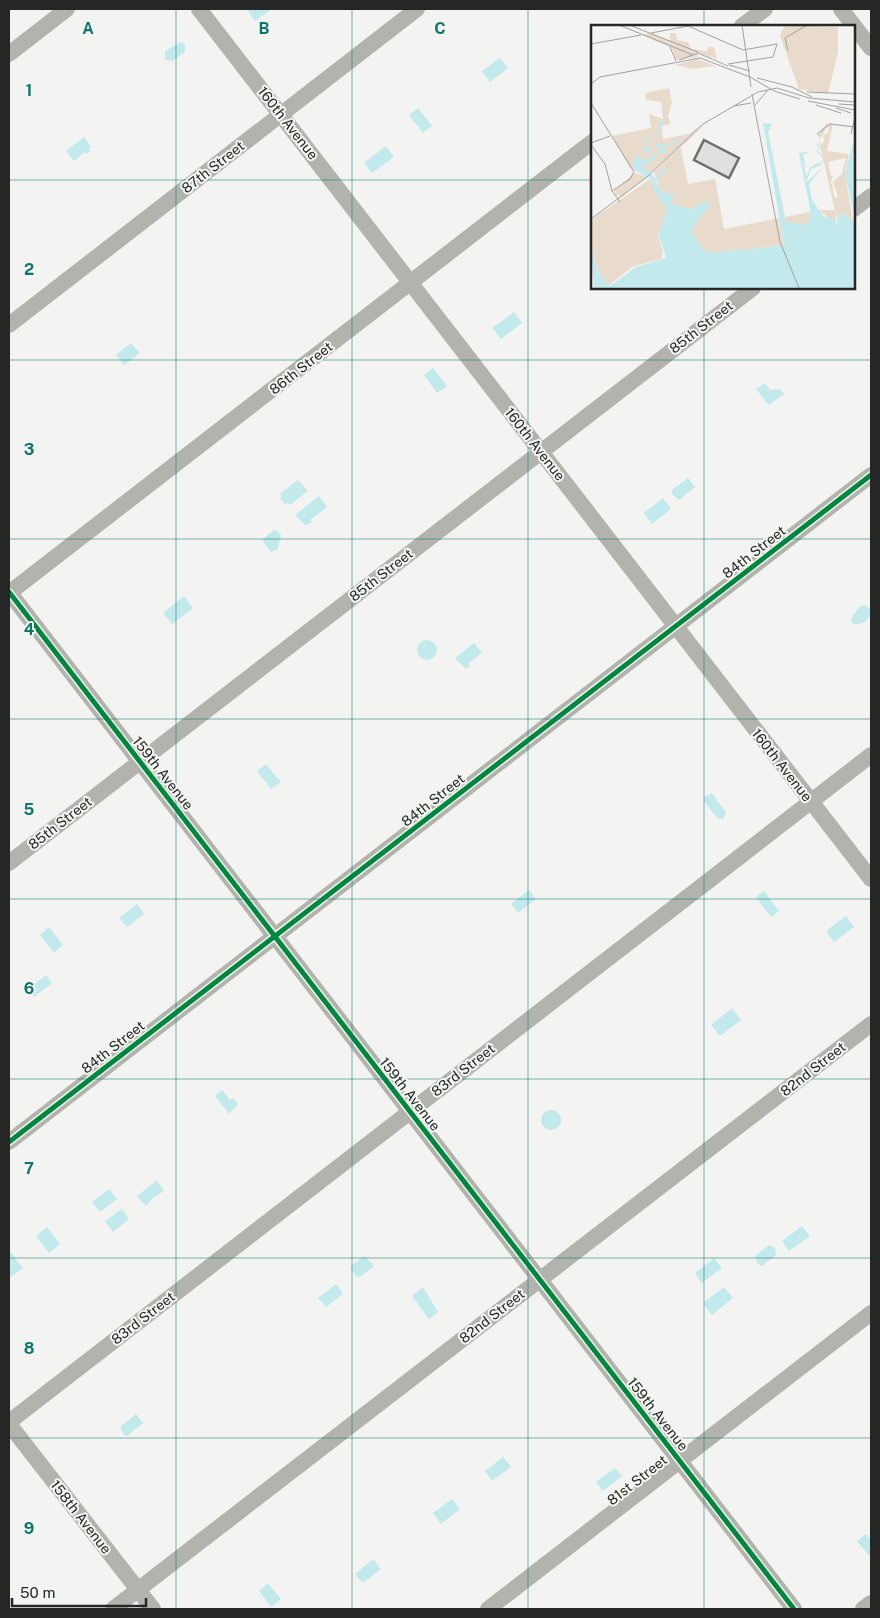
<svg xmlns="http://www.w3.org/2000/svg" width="880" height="1618" viewBox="0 0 880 1618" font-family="'Public Sans',sans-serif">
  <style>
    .water { fill: #c2e9ec }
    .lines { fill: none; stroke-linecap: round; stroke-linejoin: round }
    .street { stroke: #b2b3ad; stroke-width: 16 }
    .cycleway-casing { stroke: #f2f5f1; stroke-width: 8 }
    .cycleway { stroke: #00873e; stroke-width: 5 }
    .grid { fill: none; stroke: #0f766e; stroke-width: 1; stroke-opacity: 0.55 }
    .labels { text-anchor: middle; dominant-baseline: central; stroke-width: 4; stroke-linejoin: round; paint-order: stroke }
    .street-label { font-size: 14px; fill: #252625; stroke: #f2f5f1 }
    .inset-river { fill: none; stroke: #c2e9ec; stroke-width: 2.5 }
    .inset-road { fill: none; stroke: #a1a2a0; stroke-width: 1 }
    .view { fill: #6d6e6d; fill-opacity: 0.15; stroke: #6d6e6d; stroke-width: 2.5 }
    .inset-edge { fill: none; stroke: #252625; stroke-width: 2.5 }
    .grid-label { font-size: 16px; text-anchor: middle; font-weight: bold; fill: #0f766e; stroke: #f2f5f1; stroke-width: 4; stroke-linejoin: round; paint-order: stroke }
  </style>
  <rect width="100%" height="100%" fill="#f3f4f2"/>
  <path class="water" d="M251,9H272L255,21L248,11Z
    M181,42L185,44V52L172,61L165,60V51Z
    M500,58L508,68L490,82L482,71Z
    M418,108L432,126L423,133L409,115Z
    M84,137L91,147L89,149L90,151L87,154L85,152L74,161L66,151Z
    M386,146L394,157L372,173L364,163Z
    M514,312L522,323L501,339L492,328Z
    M131,343L140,353L124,365L116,355Z
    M433,368L447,386L437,393L424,375Z
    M765,383L770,390L780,389L784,394L769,405L756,389Z
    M688,478L695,487L679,500L672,494V490Z
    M298,480L308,491L290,505L288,503L285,505L280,498L282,496L280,494Z
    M319,496L327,507L310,520L312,522L306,526L295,515Z
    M663,498L671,509L652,524L644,513Z
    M275,529L281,535L278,549L271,552L264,543L263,539Z
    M184,596L193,608L172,624L163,613Z
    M865,605L871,610C871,619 862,626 853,624L851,619L859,607Z
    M417 650a10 10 0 1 1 20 0a10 10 0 1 1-20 0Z
    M474,643L482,653L469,663L470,666L466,669L455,658Z
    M266,764L281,782L271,789L257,771Z
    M712,793L726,813L723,819H718L703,800L705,796Z
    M529,890L536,899L518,913L511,904Z
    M764,891L779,911L771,917L756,897Z
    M137,904L144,914L127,927L119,918Z
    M846,916L854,927L834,942L826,931Z
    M49,927L63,945L54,953L40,935Z
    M46,975L52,983L34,997L28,989Z
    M732,1008L741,1020L720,1036L711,1025Z
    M222,1090L230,1100L233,1098L238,1104L229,1114L215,1096Z
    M541 1120a10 10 0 1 1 20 0a10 10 0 1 1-20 0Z
    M157,1180L164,1191L154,1197L146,1206L137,1196Z
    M109,1189L117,1199L100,1212L92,1202Z
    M122,1209L129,1219L113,1232L105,1221Z
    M802,1226L810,1236L789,1251L782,1241Z
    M47,1227L60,1244L49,1253L36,1236Z
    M769,1245L775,1248L776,1255L762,1266L758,1264L755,1256Z
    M9,1250L23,1268L11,1277L9,1274Z
    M364,1256L373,1264V1267L360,1277H357L351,1270V1266Z
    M714,1258L722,1268L702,1283L695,1273Z
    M336,1284L343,1294L326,1307L318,1298Z
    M423,1287L438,1312L429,1319L412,1296Z
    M724,1287L733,1298L712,1315L703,1303Z
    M136,1414L143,1423L127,1436L124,1435L120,1427Z
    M503,1457L511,1467L492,1481L485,1471Z
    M615,1468L622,1476L603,1491L596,1482Z
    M452,1499L460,1509L441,1524L433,1513Z
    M866,1534L871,1540V1558L857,1541Z
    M373,1559L381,1569L363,1583L355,1574Z
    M268,1583L281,1599L271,1607L259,1591Z"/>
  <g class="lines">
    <path class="street" d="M199,9L871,879
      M841,9L871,48
      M742,26L765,9
      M9,54L67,9
      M854,209L871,196
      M9,325L417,9
      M9,592L794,1609
      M9,593L592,142
      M9,863L753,288
      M9,1142L871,475
      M9,1422L871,755
      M9,1424L153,1609
      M113,1609L871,1024
      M488,1609L871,1313
      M863,1609L871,1603"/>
    <defs>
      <path id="cycleway" d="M9,592L794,1609
        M9,1142L871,475"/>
    </defs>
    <use href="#cycleway" class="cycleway-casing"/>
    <use href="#cycleway" class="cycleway"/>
  </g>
  <path class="grid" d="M176,9V1609M352,9V1609M528,9V1609M704,9V26M9,180H592M854,180H871M704,288V1609M9,360H871M9,539H871M9,719H871M9,899H871M9,1079H871M9,1258H871M9,1438H871"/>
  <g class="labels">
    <g class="street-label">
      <text transform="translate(288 123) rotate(52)">160th Avenue</text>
      <text transform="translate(213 167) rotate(-38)">87th Street</text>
      <text transform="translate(701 327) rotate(-38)">85th Street</text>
      <text transform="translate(301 368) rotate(-38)">86th Street</text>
      <text transform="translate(535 444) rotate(52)">160th Avenue</text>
      <text transform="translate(754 552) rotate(-38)">84th Street</text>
      <text transform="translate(381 575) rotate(-38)">85th Street</text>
      <text transform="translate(782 765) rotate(52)">160th Avenue</text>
      <text transform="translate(163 773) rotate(52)">159th Avenue</text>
      <text transform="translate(433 800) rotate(-38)">84th Street</text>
      <text transform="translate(60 823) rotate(-38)">85th Street</text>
      <text transform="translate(113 1047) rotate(-38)">84th Street</text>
      <text transform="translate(813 1069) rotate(-38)">82nd Street</text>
      <text transform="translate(463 1070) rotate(-38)">83rd Street</text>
      <text transform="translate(410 1094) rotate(52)">159th Avenue</text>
      <text transform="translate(492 1316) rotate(-38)">82nd Street</text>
      <text transform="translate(143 1318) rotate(-38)">83rd Street</text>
      <text transform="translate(658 1414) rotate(52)">159th Avenue</text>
      <text transform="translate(637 1480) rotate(-38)">81st Street</text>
      <text transform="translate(81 1517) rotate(52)">158th Avenue</text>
    </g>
  </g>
  <g transform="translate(591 25)">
    <rect width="264" height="264" fill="#f3f4f2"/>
    <path d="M194,0L247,2V27L237,69L208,64L189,11ZM61,8L79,16V8H85L86,15L97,17L100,24L116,26L117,22H123L126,34L107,28V32L85,35L81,23L51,10ZM106,34L125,41L101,44L84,40ZM78,63L81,78L77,91L80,99L71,101L72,114L98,109L116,96L57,150L62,159L64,168L76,183L68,210L75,228L68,214V207L67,212L72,227L70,233H74L43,241L18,260L9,249L0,225V195L59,154L57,151L27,174L29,170L25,171L23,166L43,148L57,151L39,143L21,111L60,103L58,89L72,94L70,77L55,75L54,68ZM117,97L86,126L90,123L97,159L124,154L133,204L188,193L193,220L120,228L110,223L100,205L118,181V177L101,184L81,180L80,174L83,171L69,165L63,147L101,110ZM236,98L242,99L236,126L258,129L254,148L262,196L252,188L245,192V198L227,185H243L245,191L228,116L231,119L233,116L232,110L237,108L238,99L229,114L226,110ZM255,133L251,149L242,157L247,172L244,173L240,157L242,151H240L237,137ZM219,187L217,201L195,198L194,192Z" fill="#e9dbcb" fill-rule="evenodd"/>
    <path d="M76,93L66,110L54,116L57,121L54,126L56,123H59L62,134L70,123L68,121L65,124L64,118L80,120L82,117L79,118L86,116L87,114L89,113H91L81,121H72L75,128H68L64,135L51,140L63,151L69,165L83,171L80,174L82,180L101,184L114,176L118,177V181L100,205L110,223L120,228L193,220L172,98L181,99L177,107L195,197L217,200L219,184L208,128L220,126L212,130L215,142L210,133L216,151L219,143L226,138H229L232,133L225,126L228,123L226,120V115L229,124L226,126L231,130L232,135L229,140L220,144L215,158L232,142L218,159L221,175L232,191L243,194L246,199V192L252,188L264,198V263H3L0,225L9,249L19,261L45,242L75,233L68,210L76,183L64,168L60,154L44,145L41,137L49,129L50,136L57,134L60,127H52L55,120L52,115L64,110L69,103L67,96L72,97ZM264,111L263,148L264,194L254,148Z" fill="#c2e9ec"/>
    <path class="inset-river" d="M64,155L76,143"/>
    <path class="inset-road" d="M28,0L102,30M38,0L107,27M95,0L152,25L186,19L182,32L137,39M151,0L160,62M60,8L97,1M0,19L50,10M79,22L85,36M197,26L194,13L216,0M88,35L107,28L137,41M138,40L159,46M166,53L201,62L221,72M0,59L9,52L109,33L159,52L183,66L209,74M216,67L264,69M161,69L189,217L208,263M217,76L264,85M0,78L43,147M248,79L264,80M164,80L177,65M225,80L250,88M143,81L160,78M245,83L260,88M226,109L239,99L264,102M260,109L264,92M0,118L19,111M0,120L14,139L21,166M29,177L21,166L39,154L43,147M0,194L56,152L112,99L167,67L186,63L218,73L264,77"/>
    <path class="view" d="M113,115L148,133L138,153L103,135Z"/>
    <rect width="264" height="264" class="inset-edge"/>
  </g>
  <g class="grid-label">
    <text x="88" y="34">A</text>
    <text x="264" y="34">B</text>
    <text x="440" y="34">C</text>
    <text x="29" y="96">1</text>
    <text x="29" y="275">2</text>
    <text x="29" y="455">3</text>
    <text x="29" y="635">4</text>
    <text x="29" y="815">5</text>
    <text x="29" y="994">6</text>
    <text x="29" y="1174">7</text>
    <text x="29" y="1354">8</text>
    <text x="29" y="1534">9</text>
  </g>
  <rect width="880" height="1618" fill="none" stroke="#252625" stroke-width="20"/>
  <path d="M12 1598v8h134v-8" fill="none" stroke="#252625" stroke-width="2.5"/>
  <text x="20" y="1598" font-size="15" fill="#252625" stroke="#f2f5f1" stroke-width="4" paint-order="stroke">50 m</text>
</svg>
